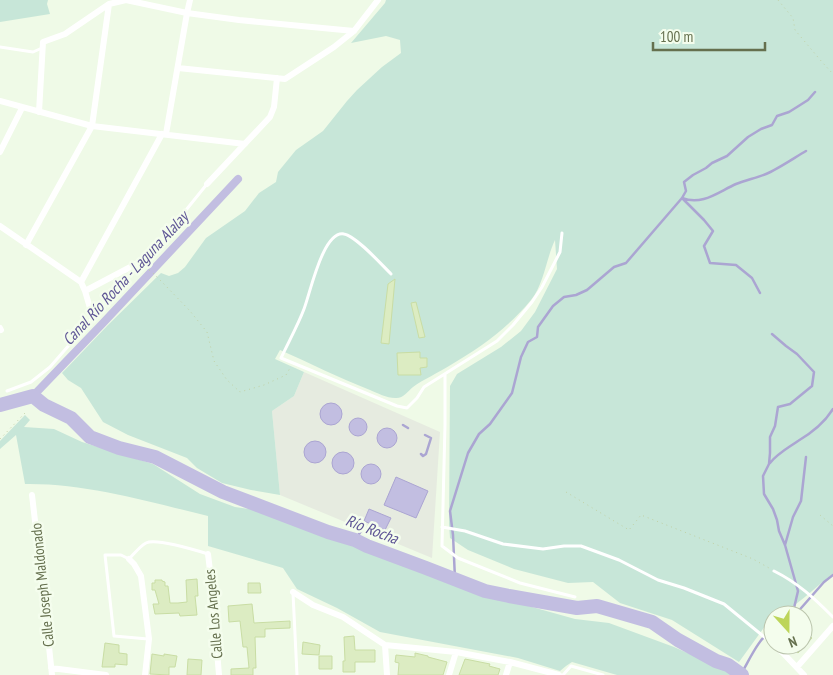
<svg xmlns="http://www.w3.org/2000/svg" width="833" height="675" viewBox="0 0 833 675" font-family="'PT Sans Narrow',sans-serif">
  <style>
    .industrial { fill: #e6ebe0 }
    .green { fill: #c7e6d8 }
    .water { fill: #c2bee1; stroke: #aba5d2 }
    .lines { fill: none; stroke-linecap: round; stroke-linejoin: round }
    .stream { stroke: #aba5d2; stroke-width: 2.5 }
    .canal { stroke: #c2bee1; stroke-width: 8 }
    .river { stroke: #c2bee1; stroke-width: 14 }
    .building { fill: #dcecc2; stroke: #c9dda4 }
    .path { stroke: #c1d1a5; stroke-width: 1; stroke-dasharray: 1 4; stroke-linecap: butt }
    .service { stroke: #fff; stroke-width: 3 }
    .minor { stroke: #fff; stroke-width: 6 }
    .labels { text-anchor: middle; dominant-baseline: central; stroke-width: 5; stroke-linejoin: round; paint-order: stroke }
    .street-label { font-size: 15px; fill: #65704e; stroke: #f4fded }
    .water-label { font-size: 16px; font-style: italic; fill: #5e5595; stroke: #f4fded }
  </style>
  <rect width="100%" height="100%" fill="#effae7"/>
  <path class="industrial" d="M304,372L440,432L432,558L280,495L272,411L294,396Z"/>
  <path class="green" d="M0,0H48L47,4L50,14L0,22Z
    M386,0H833V574C819,583 789,615 773,615V619L768,622L739,662L672,620L620,603L593,582L568,583L514,569L468,550L450,538L449,524L450,386L457,374L501,347L521,331L535,312L557,269L555,240C546,259 544,284 531,300C508,328 480,348 449,366C438,373 424,379 413,387C407,392 403,399 395,398C387,398 377,393 370,390C339,378 310,363 280,350L275,359L304,372L294,396L272,411L280,495L251,490L222,483L197,468L187,458L128,435L103,422L81,388L68,380L62,373L108,325L161,273L169,276L178,273L185,267L206,238L245,211L259,193L276,182L278,172L296,150L323,131L347,101L357,90L382,67L401,53L400,40L386,36L351,43L385,3Z
    M25,415L30,420L24,427L54,429L82,442L153,464L200,494L235,507L263,511L291,522H301L321,533L371,550L475,591L575,619L609,623L674,647L726,670L732,675H617L572,662L566,666L560,671L518,658L380,632L337,608L297,589L283,568L208,546V516C150,502 85,483 25,484L16,435L0,449V441Z"/>
  <path class="water" d="M320 414a11 11 0 1 1 22 0a11 11 0 1 1-22 0Z
    M349 427a9 9 0 1 1 18 0a9 9 0 1 1-18 0Z
    M377 438a10 10 0 1 1 20 0a10 10 0 1 1-20 0Z
    M304 452a11 11 0 1 1 22 0a11 11 0 1 1-22 0Z
    M332 463a11 11 0 1 1 22 0a11 11 0 1 1-22 0Z
    M361 474a10 10 0 1 1 20 0a10 10 0 1 1-20 0Z
    M396,477L428,491L416,518L384,505Z
    M369,509L391,518L385,530L364,521Z"/>
  <g class="lines">
    <path class="stream" d="M682,198L704,220L713,231L704,246L710,263L736,265L752,278L760,293
      M682,198C702,206 718,192 736,184C746,180 756,178 766,174C778,169 794,158 806,151
      M772,334L786,346L797,354L814,372L812,386L790,404L778,407L775,426L770,437V453L769,464L763,476L764,494L773,509L777,520L779,531L785,545L798,591L794,608L791,615
      M403,425L408,428
      M421,454L423,456L426,454L431,438L425,435
      M770,463C778,453 788,448 798,441C810,434 825,422 833,409
      M355,540L361,531
      M785,545L793,517L801,501L806,457
      M455,579L453,535L450,511L468,453L479,434L490,424L512,393L521,357L528,342L537,337L538,327L553,306L564,297L576,295L587,290L614,267L626,263L682,198L686,191L684,182L693,175L706,168L712,163L727,156L748,137L761,129L772,125L777,116L789,112L797,107L808,100L815,92
      M795,615L824,582L833,575
      M741,674C750,659 758,639 773,629"/>
    <path class="canal" d="M33,396L104,322L238,179"/>
    <path class="river" d="M0,405L33,396L44,405L71,418L90,437L119,448L155,457L223,492L328,532L355,540L367,546L426,568L485,591L509,596L577,608L597,606L652,622L678,640L716,661L728,665L742,675"/>
  </g>
  <path class="building" d="M395,279L389,344L381,343L388,284Z
    M416,302L425,337L419,338L411,303Z
    M420,352V358H427V367L420,368L421,375H398L397,353Z
    M197,579L198,596H195L197,615L180,616L179,613L155,614L153,604H159L155,590H152V583H155V580H162V581L165,582V586H168L170,603H178L187,602L186,580Z
    M248,583H260L261,593H248Z
    M252,604L254,623L290,621V628L265,629V637H255L256,668H253V675H231V669L249,668L247,647H243L240,621L229,622L228,606Z
    M803,630L812,638L798,653L789,645H803Z
    M354,636L355,650H375V662H355V672H343V661H345L344,637Z
    M303,642L320,645L319,655L302,654Z
    M105,643L119,645V653L127,654V665L115,664V667H102Z
    M415,653L428,656V657L447,662L443,675H398L399,663L395,662L396,655L415,657Z
    M152,654L164,656V654L177,656L175,667H169V675L150,674Z
    M319,656H332V669H319Z
    M188,659L202,660L201,675H187Z
    M465,659L490,664L489,666L500,669L498,675H459Z"/>
  <g class="lines">
    <path class="path" d="M778,0L793,18L795,30L822,62L833,74
      M145,267L153,273L164,284L190,311L207,332L214,361L227,380L240,392L264,385L286,375L290,368
      M0,439L25,413
      M566,492L629,530L641,515L753,559L769,568
      M820,515L833,526"/>
    <path class="service" d="M0,47L33,52L42,48
      M153,251L207,184
      M391,274C381,264 356,236 344,234C323,230 310,294 304,309C298,325 289,341 281,358L397,406L407,408L417,398L424,387L497,341L513,325L532,302L542,287L560,252L562,233
      M445,375V425L442,546L458,558L520,583L575,597
      M7,391L31,382L50,367L90,321L92,316L91,308
      M442,527L465,531L503,544L543,549L564,546H581L619,560L658,580L684,588L724,604L768,640
      M774,571C798,583 814,598 833,617
      M293,593L297,675
      M148,639L114,636L105,555H121L129,559C134,554 140,546 146,543C156,538 195,550 208,554
      M563,675L571,666L603,675"/>
    <path class="minor" d="M126,0L187,13L239,20L354,31
      M178,68L285,79L334,47L354,31L378,0
      M0,101L92,126L245,144
      M39,112L43,42L65,34L109,4L126,0
      M166,134L187,13L190,0
      M0,152L22,108
      M207,184L270,117L274,107L277,78
      M0,226L81,282L85,291L90,308
      M26,245L92,126L109,4
      M81,282L162,134
      M85,291L138,263L153,251
      M0,328L1,330
      M32,495L43,590L52,675
      M208,554L211,579L219,675
      M129,559L134,564L141,576L149,639L145,675
      M293,592L313,605L343,617L385,645L456,652L510,662L559,675
      M385,645L387,675
      M773,645L783,653L804,675
      M797,667L833,626
      M51,668L106,675
      M449,675L456,652
      M506,675L510,662"/>
  </g>
  <g class="labels">
    <g class="street-label">
      <text transform="translate(42 585) rotate(-96)">Calle Joseph Maldonado</text>
      <text transform="translate(213 614) rotate(-95)">Calle Los Angeles</text>
    </g>
    <g class="water-label">
      <text transform="translate(125 278) rotate(-47)">Canal Río Rocha - Laguna Alalay</text>
      <text transform="translate(372 529) rotate(21)">Río Rocha</text>
    </g>
  </g>
  <g transform="translate(788 630) rotate(159)"><circle r="24" fill="#f4fded" stroke="#bbc5ad"/>
  <path d="M0-4L9 19L0 12L-9 19Z" fill="#bdd55a"/>
  <text y="-8" font-size="14" font-weight="bold" text-anchor="middle" fill="#65704e">N</text>
  </g>
  <path d="M653 42v8h112v-8" fill="none" stroke="#65704e" stroke-width="2.5"/>
  <text x="660" y="42" font-size="15" fill="#65704e" stroke="#f4fded" stroke-width="4" paint-order="stroke">100 m</text>
</svg>
